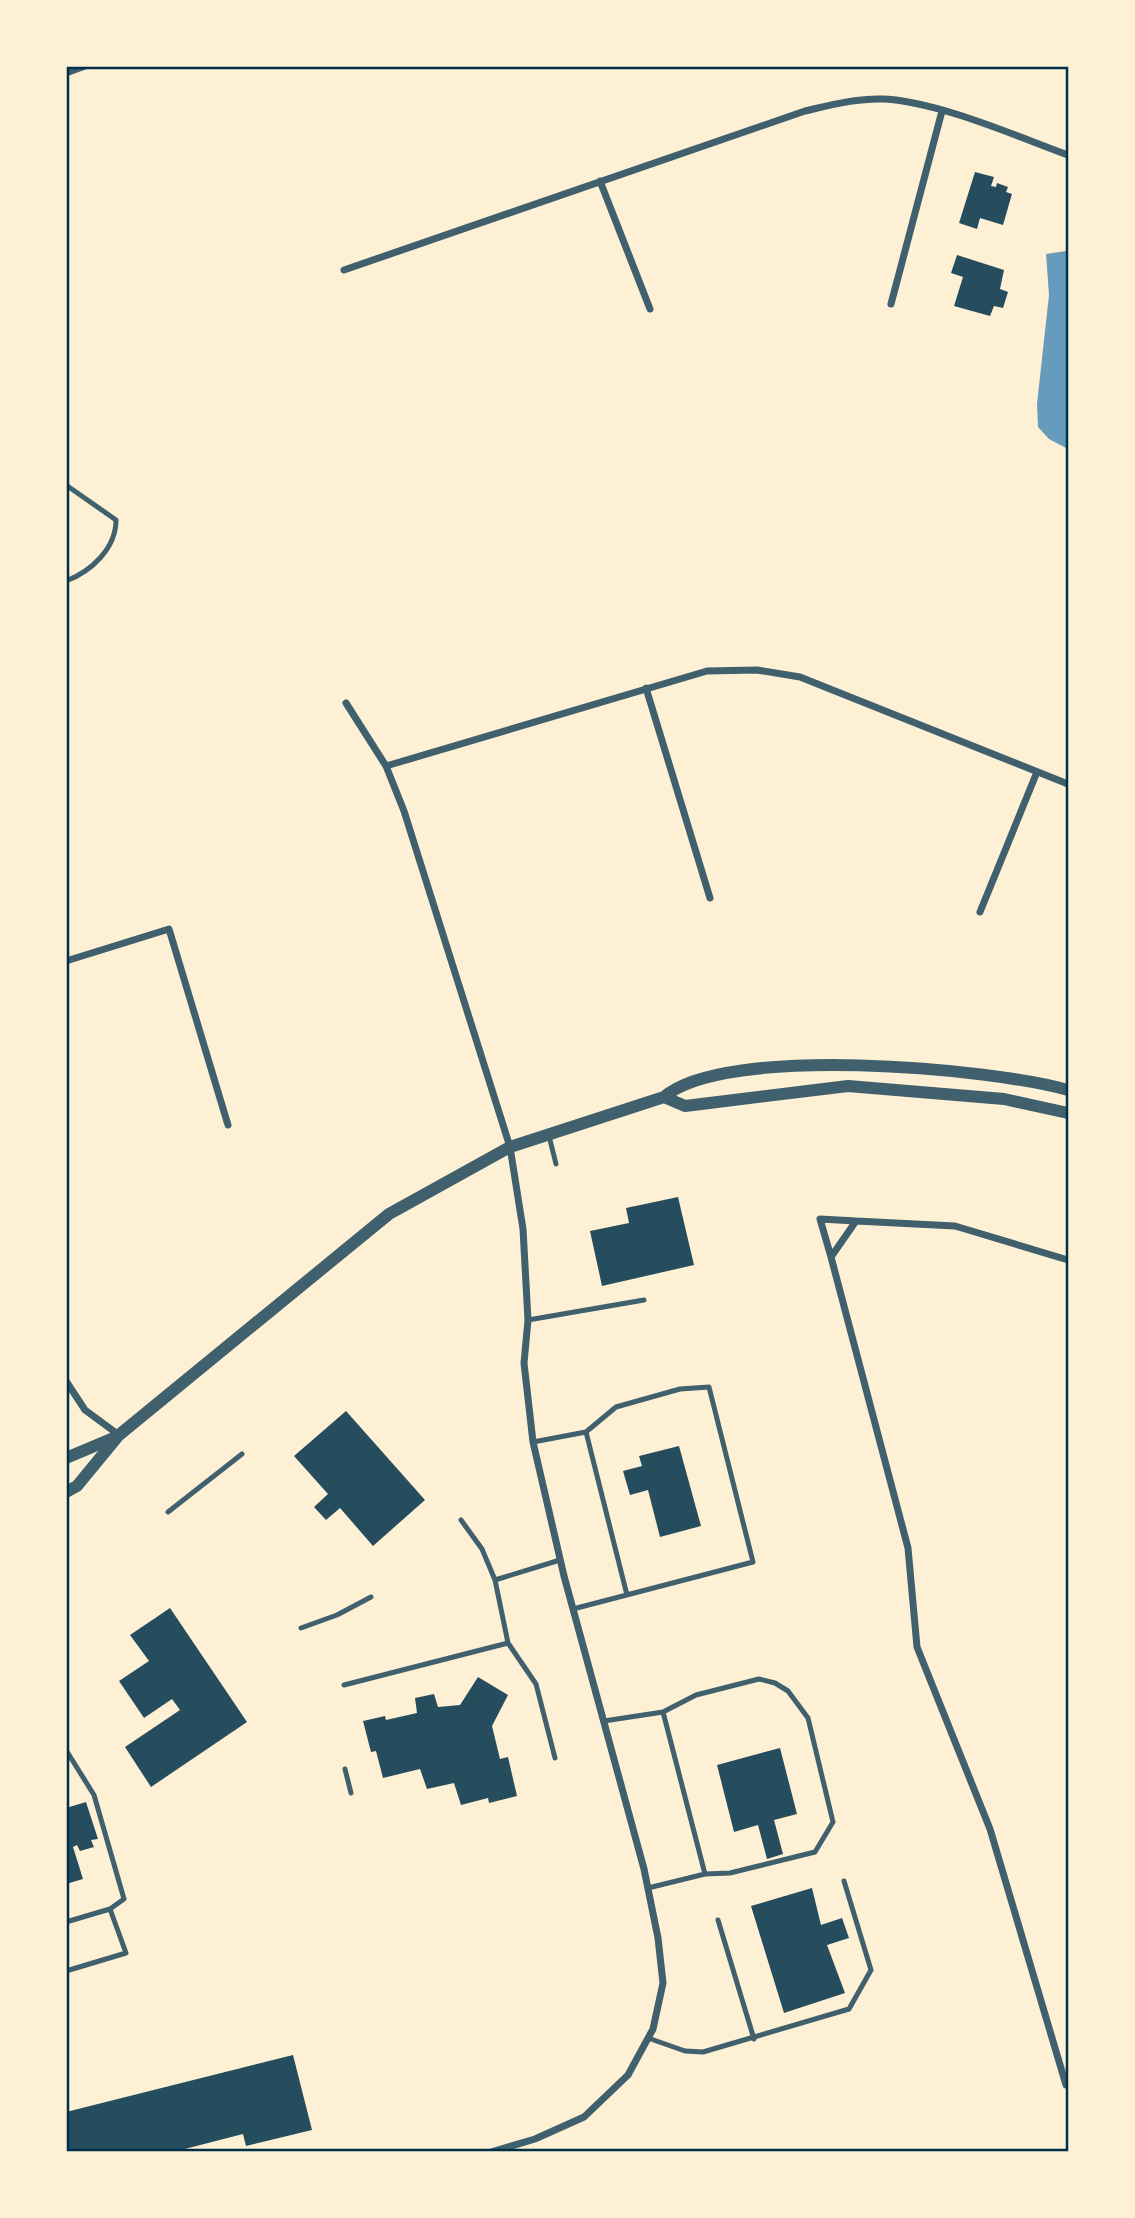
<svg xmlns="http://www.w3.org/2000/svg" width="1135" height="2218" viewBox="0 0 1135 2218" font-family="'DejaVu Sans',sans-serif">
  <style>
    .water { fill: #669bbc }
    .building { fill: #264d5e }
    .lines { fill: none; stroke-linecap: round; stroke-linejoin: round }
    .service { stroke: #3f606c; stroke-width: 5 }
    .minor { stroke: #3f606c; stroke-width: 7 }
    .tertiary { stroke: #3f606c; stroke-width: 12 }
    .neatline { fill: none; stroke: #003049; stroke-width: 2.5 }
  </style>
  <rect width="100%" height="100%" fill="#fdf0d5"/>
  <path class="water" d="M1066,251L1068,252V449L1049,439L1038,427L1037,404L1049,295L1046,254Z"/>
  <path class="building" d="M975,172L994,177L991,186L996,187L997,183L1008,187L1006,192L1012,194L1003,225L980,218L977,229L959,223Z
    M957,255L1004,270L1000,289L1008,292L1003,308L994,306L990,316L954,306L963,277L951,273Z
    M678,1197L694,1265L602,1286L590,1231L629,1223L626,1208Z
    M346,1411L425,1500L373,1546L340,1508L326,1520L314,1507L328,1494L294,1456Z
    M679,1446L701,1526L660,1537L648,1490L630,1495L623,1471L642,1466L639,1456Z
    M170,1608L247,1722L151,1787L125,1747L180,1710L172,1699L144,1718L119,1681L149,1661L130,1635Z
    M478,1677L508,1695L492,1726L500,1759L508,1757L517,1796L489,1803L488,1798L461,1805L454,1783L427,1789L420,1769L383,1778L376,1751L371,1752L363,1721L385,1716L386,1720L417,1713L415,1698L434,1694L438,1707L460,1705Z
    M780,1748L797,1814L774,1820L783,1854L767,1859L758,1825L734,1832L717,1765Z
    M86,1802L98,1839L91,1840L94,1847L80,1851L77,1845L73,1847L83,1879L66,1884V1808Z
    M812,1888L821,1925L842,1918L849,1938L827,1945L845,1993L784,2013L751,1906Z
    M293,2055L312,2130L246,2146L243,2134L173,2152H66V2112Z"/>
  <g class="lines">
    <path class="service" d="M66,485L116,520C116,548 92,571 66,581
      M549,1136L556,1164
      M528,1320L644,1300
      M586,1432L627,1595
      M533,1442L586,1432L616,1407L680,1389L709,1387L753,1562L573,1609
      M168,1512L242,1454
      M461,1520L482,1549L495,1580L560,1560
      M495,1580L508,1643L536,1684L555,1758
      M301,1628L337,1615L371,1597
      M344,1685L508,1643
      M663,1712L705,1874
      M604,1721L663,1712L696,1695L759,1679L775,1683L788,1691L808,1718L833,1822L815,1852L730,1873L705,1874L648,1888
      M66,1750L94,1795L124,1899L110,1909L126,1953L66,1971
      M345,1769L351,1793
      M718,1920L754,2039
      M66,1922L110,1909
      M648,2038L685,2051L703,2052L849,2009L871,1970L844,1881"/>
    <path class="minor" d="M66,73L85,66
      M600,181L650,309
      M344,270L805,111C831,105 857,98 884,99C939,102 1016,136 1068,155
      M891,304L942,111
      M646,688L710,898
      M346,703L386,766L404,811L510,1147L523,1229L528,1320L524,1363L533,1442L564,1576L644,1869L658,1938L663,1983L653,2029L628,2075L584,2117L535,2139L491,2152
      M386,766L707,671L757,670L800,677L1068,784
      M980,912L1037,772
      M66,961L169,929L228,1125
      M831,1257L820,1219L856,1221
      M1068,1260L955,1226L856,1221L831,1257L908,1548L917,1647L990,1829L1066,2085H1068
      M66,1381L85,1410L119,1435"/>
    <path class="tertiary" d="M664,1097L685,1106L848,1086L1004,1099L1068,1113
      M66,1458L116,1437
      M66,1492L77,1486L119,1435L389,1214L510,1147L664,1097C725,1044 990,1068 1068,1090"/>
  </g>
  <rect width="1135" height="2218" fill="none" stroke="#fdf0d5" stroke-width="136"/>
  <rect x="68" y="68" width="999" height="2082" class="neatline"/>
</svg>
